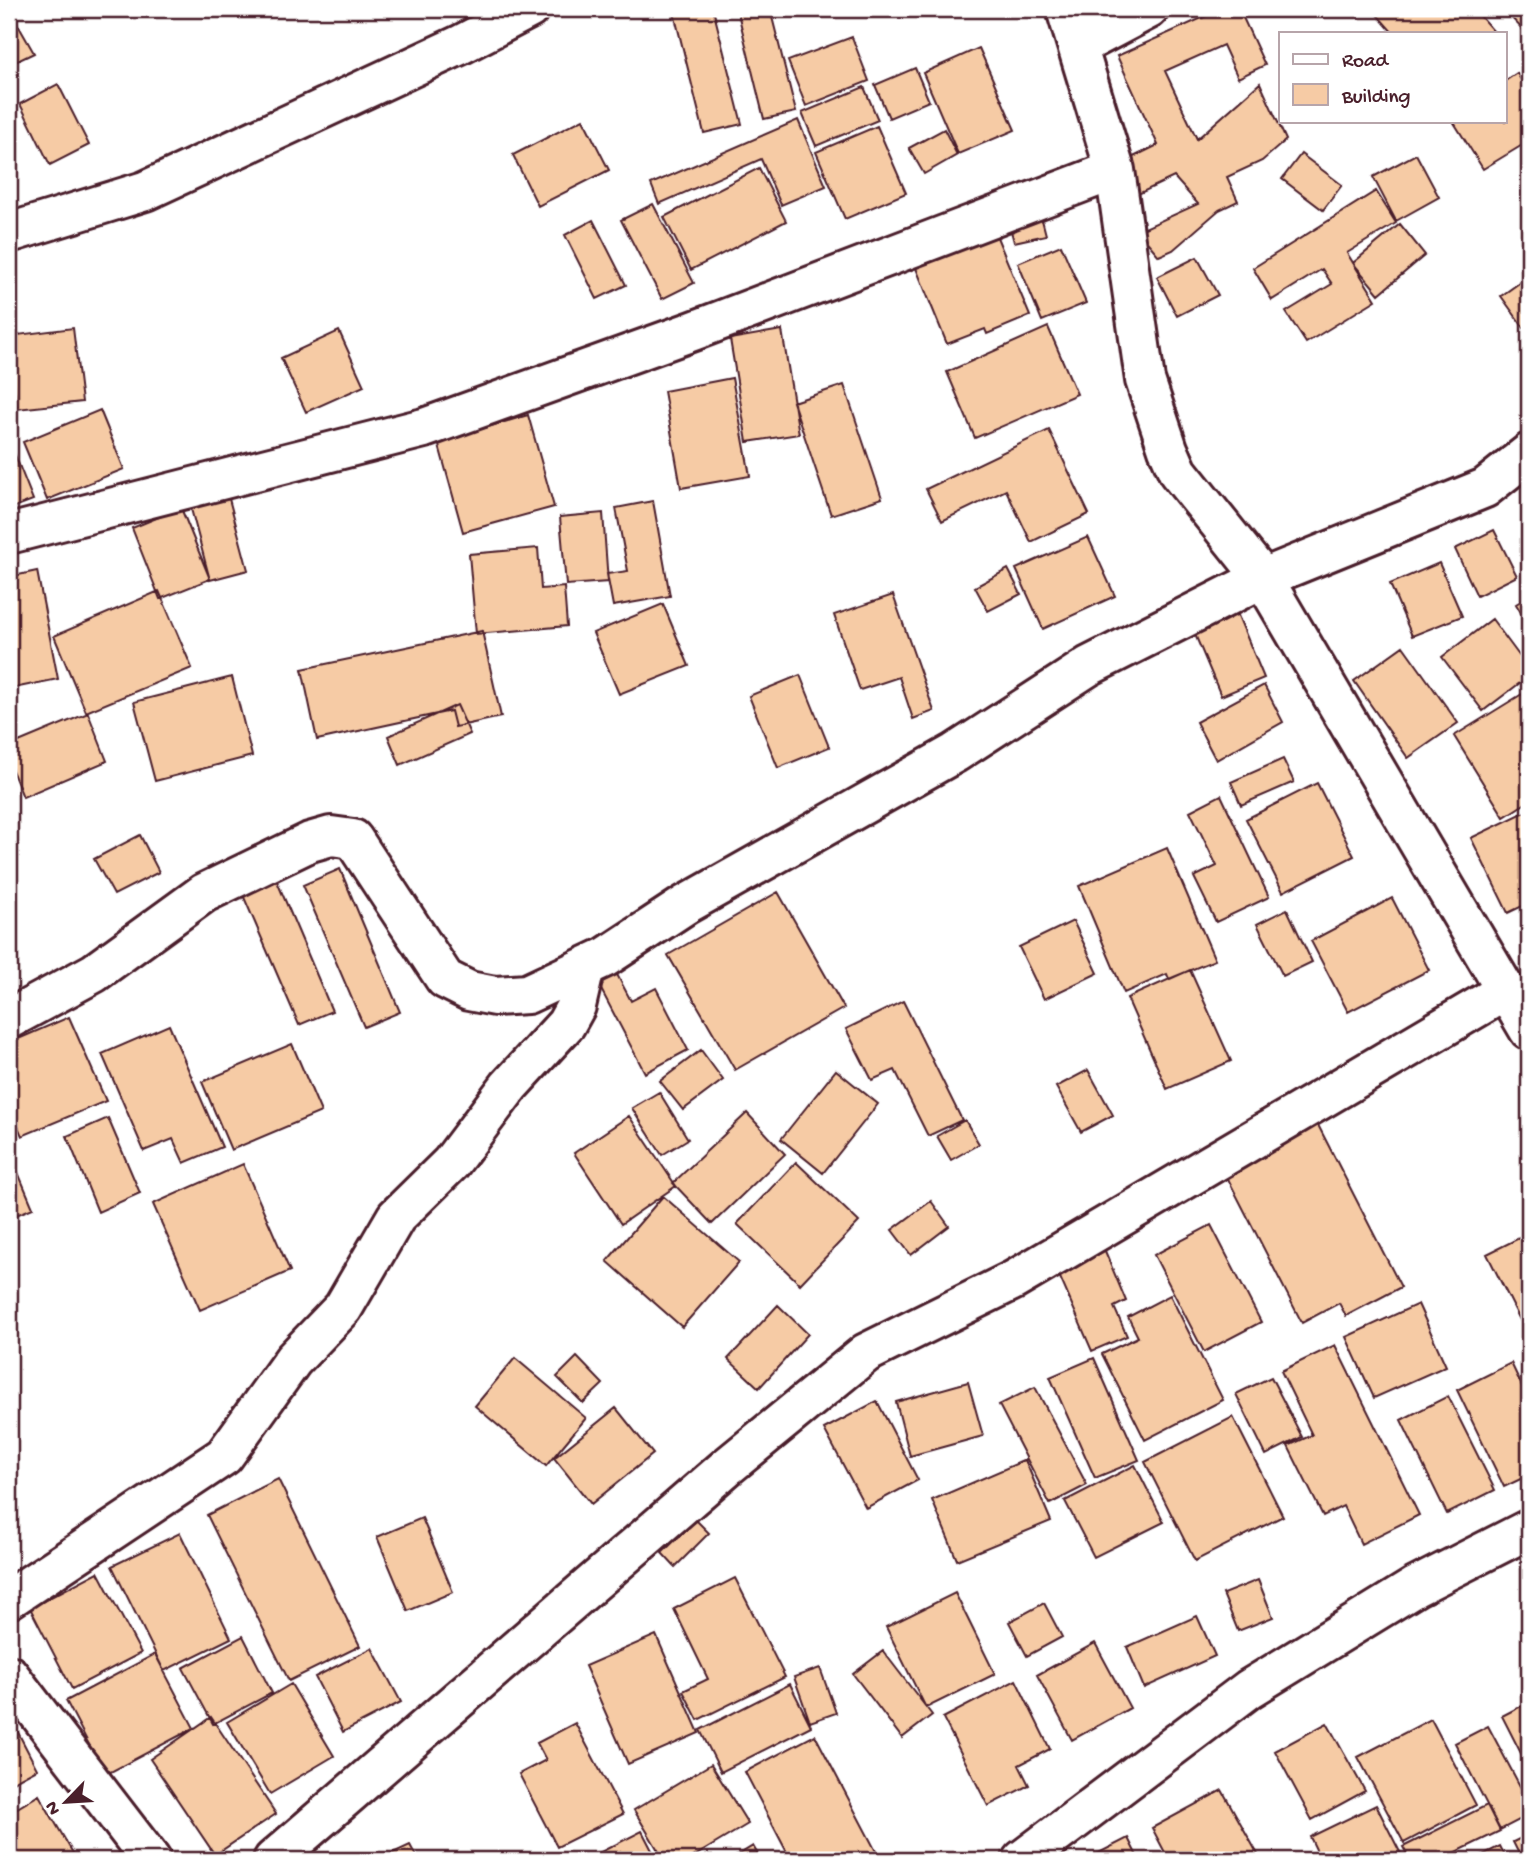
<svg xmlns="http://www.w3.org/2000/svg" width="1538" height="1869" viewBox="0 0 1538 1869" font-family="'Gochi Hand',sans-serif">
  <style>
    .building { fill: #f6cba5; stroke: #4a1f2b; stroke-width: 2 }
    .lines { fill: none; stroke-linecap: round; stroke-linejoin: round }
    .street-casing { stroke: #4a1f2b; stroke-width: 44 }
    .street { stroke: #fff; stroke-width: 38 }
  </style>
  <rect width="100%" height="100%" fill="#fff"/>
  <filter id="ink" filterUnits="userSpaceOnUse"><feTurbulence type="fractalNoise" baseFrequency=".0143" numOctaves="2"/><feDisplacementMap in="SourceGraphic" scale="14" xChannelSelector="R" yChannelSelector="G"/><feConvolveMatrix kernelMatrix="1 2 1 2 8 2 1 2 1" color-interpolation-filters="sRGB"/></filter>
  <g filter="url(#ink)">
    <path class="building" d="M9,9L34,53L9,65Z
      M9,9L34,53L9,65Z
      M673,9H716H713L742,124L704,133Z
      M673,9H716H713L742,124L704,133Z
      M737,9H770L796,112L764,119Z
      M737,9H770L796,112L764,119Z
      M1222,9H1239L1265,65L1238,78L1223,45L1165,71L1197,139L1260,83L1286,140L1262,161L1227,177L1238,201L1219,210L1173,250L1159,256L1138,231L1198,204L1174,177L1134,196L1119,164L1158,145L1117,56Z
      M1222,9H1239L1265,65L1238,78L1223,45L1165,71L1197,139L1260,83L1286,140L1262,161L1227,177L1238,201L1219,210L1173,250L1159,256L1138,231L1198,204L1174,177L1134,196L1119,164L1158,145L1117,56Z
      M1372,9H1474L1495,33H1393Z
      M1372,9H1474L1495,33H1393Z
      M1503,9H1529V36Z
      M1503,9H1529V36Z
      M852,37L869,81L806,106L788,61Z
      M852,37L869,81L806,106L788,61Z
      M979,48L1015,130L958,154L923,73Z
      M979,48L1015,130L958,154L923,73Z
      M915,68L929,101L889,118L875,85Z
      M915,68L929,101L889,118L875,85Z
      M1517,73L1529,94V141L1483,169L1453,121H1505V81Z
      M1517,73L1529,94V141L1483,169L1453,121H1505V81Z
      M58,84L89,145L50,165L20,104Z
      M58,84L89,145L50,165L20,104Z
      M864,87L878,120L816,146L802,113Z
      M864,87L878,120L816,146L802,113Z
      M583,119L609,170L538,206L513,155Z
      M583,119L609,170L538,206L513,155Z
      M798,120L826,186L781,205L761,159L659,204L651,184Z
      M798,120L826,186L781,205L761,159L659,204L651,184Z
      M877,126L906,193L845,219L816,152Z
      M877,126L906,193L845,219L816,152Z
      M944,129L957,155L924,174L909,148Z
      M944,129L957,155L924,174L909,148Z
      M1301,154L1342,185L1323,210L1282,179Z
      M1301,154L1342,185L1323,210L1282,179Z
      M1416,154L1439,197L1396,221L1373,177Z
      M1416,154L1439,197L1396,221L1373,177Z
      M759,168L786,221L691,270L664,217Z
      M759,168L786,221L691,270L664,217Z
      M1376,191L1396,223L1347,253L1376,300L1306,343L1286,312L1332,284L1322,269L1272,300L1253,268Z
      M1376,191L1396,223L1347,253L1376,300L1306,343L1286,312L1332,284L1322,269L1272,300L1253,268Z
      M653,204L694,283L662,299L621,220Z
      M653,204L694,283L662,299L621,220Z
      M1039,208L1046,235L1014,242L1007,216Z
      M1039,208L1046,235L1014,242L1007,216Z
      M989,218L1030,316L987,334L985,329L947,344L909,251Z
      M989,218L1030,316L987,334L985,329L947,344L909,251Z
      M593,220L626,285L597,299L565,235Z
      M593,220L626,285L597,299L565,235Z
      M1400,224L1425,255L1379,294L1353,263Z
      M1400,224L1425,255L1379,294L1353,263Z
      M1061,245L1086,303L1042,321L1018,263Z
      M1061,245L1086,303L1042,321L1018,263Z
      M1197,257L1218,295L1177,316L1157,277Z
      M1197,257L1218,295L1177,316L1157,277Z
      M1529,276V335L1501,296Z
      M1529,276V335L1501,296Z
      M1048,327L1077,394L975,438L947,372Z
      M1048,327L1077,394L975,438L947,372Z
      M73,328L82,402L17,409L9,336Z
      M73,328L82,402L17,409L9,336Z
      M782,330L799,434L747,442L730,339Z
      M782,330L799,434L747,442L730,339Z
      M339,331L364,386L306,412L281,358Z
      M339,331L364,386L306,412L281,358Z
      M732,378L750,476L681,488L664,391Z
      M732,378L750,476L681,488L664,391Z
      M844,385L882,498L831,515L793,402Z
      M844,385L882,498L831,515L793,402Z
      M100,410L124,469L47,500L23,442Z
      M100,410L124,469L47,500L23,442Z
      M528,415L554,507L463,532L438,442Z
      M528,415L554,507L463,532L438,442Z
      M1049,430L1089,514L1031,542L1006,490L942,521L926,489Z
      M1049,430L1089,514L1031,542L1006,490L942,521L926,489Z
      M9,440L33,500L9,509Z
      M9,440L33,500L9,509Z
      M228,495L248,570L210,580L190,505Z
      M228,495L248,570L210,580L190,505Z
      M653,501L670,596L613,606L607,574L628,571L616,508Z
      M653,501L670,596L613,606L607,574L628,571L616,508Z
      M181,508L210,579L160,599L132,528Z
      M181,508L210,579L160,599L132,528Z
      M603,513L608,582L566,585L560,517Z
      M603,513L608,582L566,585L560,517Z
      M1494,530L1517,576L1477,596L1455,549Z
      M1494,530L1517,576L1477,596L1455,549Z
      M1088,537L1115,596L1043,629L1016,569Z
      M1088,537L1115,596L1043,629L1016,569Z
      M538,548L541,589L564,587L567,626L476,634L469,554Z
      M538,548L541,589L564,587L567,626L476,634L469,554Z
      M1439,563L1462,616L1412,636L1390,584Z
      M1439,563L1462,616L1412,636L1390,584Z
      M1008,569L1021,594L988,611L975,587Z
      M1008,569L1021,594L988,611L975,587Z
      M37,571L58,679L9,689V577Z
      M37,571L58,679L9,689V577Z
      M159,591L192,668L86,712L54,636Z
      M159,591L192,668L86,712L54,636Z
      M893,595L934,711L913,719L899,677L860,690L834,615Z
      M893,595L934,711L913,719L899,677L860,690L834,615Z
      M1529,596V626L1516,604Z
      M1529,596V626L1516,604Z
      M663,604L689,666L619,694L593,633Z
      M663,604L689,666L619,694L593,633Z
      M1234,606L1264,678L1221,696L1191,625Z
      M1234,606L1264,678L1221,696L1191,625Z
      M1492,619L1529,669V676L1483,711L1442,657Z
      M1492,619L1529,669V676L1483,711L1442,657Z
      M482,631L501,717L455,727L451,711L317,740L302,669Z
      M482,631L501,717L455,727L451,711L317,740L302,669Z
      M1403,646L1458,723L1408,758L1354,681Z
      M1403,646L1458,723L1408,758L1354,681Z
      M800,675L829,747L778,768L749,696Z
      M800,675L829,747L778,768L749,696Z
      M232,677L252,756L155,781L134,702Z
      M232,677L252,756L155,781L134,702Z
      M1264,685L1283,722L1216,760L1196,722Z
      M1264,685L1283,722L1216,760L1196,722Z
      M1522,694L1529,705V801L1504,817L1454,736Z
      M1522,694L1529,705V801L1504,817L1454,736Z
      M457,705L470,734L400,765L388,736Z
      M457,705L470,734L400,765L388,736Z
      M88,713L107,761L23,797L9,763V746Z
      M88,713L107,761L23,797L9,763V746Z
      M1283,759L1294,782L1241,805L1231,782Z
      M1283,759L1294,782L1241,805L1231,782Z
      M1317,783L1354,856L1283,892L1246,819Z
      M1317,783L1354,856L1283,892L1246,819Z
      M1221,795L1269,897L1216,922L1194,877L1217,866L1190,811Z
      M1221,795L1269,897L1216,922L1194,877L1217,866L1190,811Z
      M1527,811L1529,903L1508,913L1471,838Z
      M1527,811L1529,903L1508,913L1471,838Z
      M140,835L159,872L114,895L94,859Z
      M140,835L159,872L114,895L94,859Z
      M1167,848L1215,960L1169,979L1167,974L1124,993L1079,886Z
      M1167,848L1215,960L1169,979L1167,974L1124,993L1079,886Z
      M271,867L332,1011L299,1025L237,881Z
      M271,867L332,1011L299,1025L237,881Z
      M340,869L400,1012L364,1027L303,885Z
      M340,869L400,1012L364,1027L303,885Z
      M778,892L844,1008L735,1070L668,955Z
      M778,892L844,1008L735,1070L668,955Z
      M1392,898L1429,970L1348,1012L1311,941Z
      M1392,898L1429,970L1348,1012L1311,941Z
      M1287,909L1312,962L1283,976L1257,924Z
      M1287,909L1312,962L1283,976L1257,924Z
      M1073,921L1098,973L1044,999L1019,947Z
      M1073,921L1098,973L1044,999L1019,947Z
      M613,967L631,1001L656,988L688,1050L645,1073L594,976Z
      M613,967L631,1001L656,988L688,1050L645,1073L594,976Z
      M1190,970L1231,1061L1167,1089L1127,998Z
      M1190,970L1231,1061L1167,1089L1127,998Z
      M903,1001L962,1120L928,1136L895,1070L872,1080L846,1029Z
      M903,1001L962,1120L928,1136L895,1070L872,1080L846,1029Z
      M69,1017L106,1101L22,1136L9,1106V1043Z
      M69,1017L106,1101L22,1136L9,1106V1043Z
      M169,1025L222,1147L184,1163L173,1139L144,1151L102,1054Z
      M169,1025L222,1147L184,1163L173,1139L144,1151L102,1054Z
      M292,1044L321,1112L231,1150L202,1082Z
      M292,1044L321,1112L231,1150L202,1082Z
      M701,1050L723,1080L683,1110L660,1081Z
      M701,1050L723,1080L683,1110L660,1081Z
      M836,1070L878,1104L823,1173L781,1139Z
      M836,1070L878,1104L823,1173L781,1139Z
      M1088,1070L1113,1115L1081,1132L1056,1087Z
      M1088,1070L1113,1115L1081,1132L1056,1087Z
      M659,1092L688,1139L662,1155L632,1108Z
      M659,1092L688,1139L662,1155L632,1108Z
      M747,1113L785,1154L712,1224L673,1183Z
      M747,1113L785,1154L712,1224L673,1183Z
      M629,1116L676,1186L621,1224L574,1153Z
      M629,1116L676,1186L621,1224L574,1153Z
      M108,1118L140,1193L98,1212L67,1136Z
      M108,1118L140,1193L98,1212L67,1136Z
      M965,1120L979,1144L951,1160L937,1136Z
      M965,1120L979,1144L951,1160L937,1136Z
      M1317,1123L1401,1287L1346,1316L1339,1303L1302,1323L1224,1171Z
      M1317,1123L1401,1287L1346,1316L1339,1303L1302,1323L1224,1171Z
      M9,1151L33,1208L9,1218Z
      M9,1151L33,1208L9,1218Z
      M796,1162L859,1222L800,1284L737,1224Z
      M796,1162L859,1222L800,1284L737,1224Z
      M243,1164L290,1271L200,1310L153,1204Z
      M243,1164L290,1271L200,1310L153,1204Z
      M663,1196L739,1262L682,1327L607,1261Z
      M663,1196L739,1262L682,1327L607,1261Z
      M931,1201L949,1226L911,1255L892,1230Z
      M931,1201L949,1226L911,1255L892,1230Z
      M1211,1225L1261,1322L1204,1352L1154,1255Z
      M1211,1225L1261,1322L1204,1352L1154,1255Z
      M1529,1233V1338L1487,1254Z
      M1529,1233V1338L1487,1254Z
      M1100,1239L1126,1301L1114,1307L1127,1336L1092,1351L1052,1259Z
      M1100,1239L1126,1301L1114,1307L1127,1336L1092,1351L1052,1259Z
      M1170,1295L1223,1400L1145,1440L1102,1354L1138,1337L1128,1317Z
      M1170,1295L1223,1400L1145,1440L1102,1354L1138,1337L1128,1317Z
      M1418,1304L1446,1366L1374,1398L1346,1337Z
      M1418,1304L1446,1366L1374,1398L1346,1337Z
      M778,1305L808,1334L759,1388L728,1359Z
      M778,1305L808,1334L759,1388L728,1359Z
      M1335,1345L1419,1515L1361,1544L1343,1506L1323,1516L1288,1446L1312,1435L1281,1371Z
      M1335,1345L1419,1515L1361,1544L1343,1506L1323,1516L1288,1446L1312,1435L1281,1371Z
      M577,1357L603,1384L583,1403L557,1377Z
      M577,1357L603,1384L583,1403L557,1377Z
      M515,1358L586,1418L546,1466L475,1406Z
      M515,1358L586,1418L546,1466L475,1406Z
      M1094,1358L1139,1460L1095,1478L1050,1377Z
      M1094,1358L1139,1460L1095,1478L1050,1377Z
      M1511,1363L1529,1401V1475L1504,1487L1457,1390Z
      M1511,1363L1529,1401V1475L1504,1487L1457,1390Z
      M1271,1377L1302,1437L1266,1455L1236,1394Z
      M1271,1377L1302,1437L1266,1455L1236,1394Z
      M968,1382L983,1436L910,1456L896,1402Z
      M968,1382L983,1436L910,1456L896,1402Z
      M1035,1387L1087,1485L1050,1504L999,1405Z
      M1035,1387L1087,1485L1050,1504L999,1405Z
      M1448,1396L1495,1490L1447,1514L1401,1420Z
      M1448,1396L1495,1490L1447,1514L1401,1420Z
      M877,1401L918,1480L866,1508L824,1429Z
      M877,1401L918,1480L866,1508L824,1429Z
      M616,1408L653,1454L591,1504L554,1458Z
      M616,1408L653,1454L591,1504L554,1458Z
      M1233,1417L1283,1516L1195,1561L1145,1462Z
      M1233,1417L1283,1516L1195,1561L1145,1462Z
      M1025,1460L1051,1521L957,1560L932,1500Z
      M1025,1460L1051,1521L957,1560L932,1500Z
      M1135,1465L1164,1522L1094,1557L1065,1501Z
      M1135,1465L1164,1522L1094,1557L1065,1501Z
      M278,1479L360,1646L289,1681L207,1515Z
      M278,1479L360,1646L289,1681L207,1515Z
      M422,1518L453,1592L408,1611L377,1537Z
      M422,1518L453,1592L408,1611L377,1537Z
      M696,1520L709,1533L675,1567L662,1553Z
      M696,1520L709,1533L675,1567L662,1553Z
      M180,1533L231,1638L164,1671L112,1566Z
      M180,1533L231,1638L164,1671L112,1566Z
      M98,1572L141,1653L72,1689L30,1608Z
      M98,1572L141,1653L72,1689L30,1608Z
      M735,1578L785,1677L698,1720L683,1691L708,1679L674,1609Z
      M735,1578L785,1677L698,1720L683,1691L708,1679L674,1609Z
      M1258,1580L1273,1617L1238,1631L1223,1594Z
      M1258,1580L1273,1617L1238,1631L1223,1594Z
      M955,1593L995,1674L926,1708L886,1627Z
      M955,1593L995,1674L926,1708L886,1627Z
      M1044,1603L1062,1637L1027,1656L1009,1622Z
      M1044,1603L1062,1637L1027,1656L1009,1622Z
      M1197,1616L1215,1656L1144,1688L1127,1647Z
      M1197,1616L1215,1656L1144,1688L1127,1647Z
      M656,1635L699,1733L628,1764L585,1666Z
      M656,1635L699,1733L628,1764L585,1666Z
      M243,1636L272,1693L213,1724L183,1668Z
      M243,1636L272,1693L213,1724L183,1668Z
      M1095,1643L1130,1708L1072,1740L1037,1675Z
      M1095,1643L1130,1708L1072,1740L1037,1675Z
      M372,1648L401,1702L343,1732L315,1677Z
      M372,1648L401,1702L343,1732L315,1677Z
      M883,1651L932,1715L902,1738L853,1674Z
      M883,1651L932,1715L902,1738L853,1674Z
      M155,1654L194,1728L105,1775L66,1701Z
      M155,1654L194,1728L105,1775L66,1701Z
      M820,1668L836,1713L810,1722L794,1677Z
      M820,1668L836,1713L810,1722L794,1677Z
      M1016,1680L1050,1749L1019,1765L1029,1785L988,1806L943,1718Z
      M1016,1680L1050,1749L1019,1765L1029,1785L988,1806L943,1718Z
      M291,1684L334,1756L270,1794L227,1722Z
      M291,1684L334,1756L270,1794L227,1722Z
      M790,1684L811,1726L721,1772L700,1730Z
      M790,1684L811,1726L721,1772L700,1730Z
      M1529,1702V1769L1502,1716Z
      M1529,1702V1769L1502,1716Z
      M9,1715L37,1769L9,1784Z
      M9,1715L37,1769L9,1784Z
      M211,1717L276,1814L215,1855L150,1759Z
      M211,1717L276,1814L215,1855L150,1759Z
      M1431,1719L1476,1805L1404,1843L1358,1757Z
      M1431,1719L1476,1805L1404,1843L1358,1757Z
      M575,1723L623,1814L557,1847L519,1774L546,1760L537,1743Z
      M575,1723L623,1814L557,1847L519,1774L546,1760L537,1743Z
      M1327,1723L1365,1791L1312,1820L1275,1751Z
      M1327,1723L1365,1791L1312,1820L1275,1751Z
      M1488,1726L1529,1803V1815L1500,1830L1455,1743Z
      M1488,1726L1529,1803V1815L1500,1830L1455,1743Z
      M815,1735L879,1857L873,1860H824L822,1856L813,1860H791L745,1772Z
      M815,1735L879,1857L873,1860H824L822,1856L813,1860H791L745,1772Z
      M711,1764L748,1824L688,1860H664L634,1810Z
      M711,1764L748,1824L688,1860H664L634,1810Z
      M1222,1790L1261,1860H1169L1152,1828Z
      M1222,1790L1261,1860H1169L1152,1828Z
      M39,1795L77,1860H9V1813Z
      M39,1795L77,1860H9V1813Z
      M1376,1805L1404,1860H1321L1310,1837Z
      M1376,1805L1404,1860H1321L1310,1837Z
      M1487,1805L1500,1831L1440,1860H1410L1403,1847Z
      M1487,1805L1500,1831L1440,1860H1410L1403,1847Z
      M642,1831L657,1860H585Z
      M642,1831L657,1860H585Z
      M1529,1834V1860H1522L1513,1842Z
      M1529,1834V1860H1522L1513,1842Z
      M1128,1838L1139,1860H1085Z
      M1128,1838L1139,1860H1085Z
      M410,1845L418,1860H378Z
      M410,1845L418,1860H378Z
      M753,1846L761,1860H730Z
      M753,1846L761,1860H730Z
      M1500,1846L1507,1860H1473Z
      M1500,1846L1507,1860H1473Z"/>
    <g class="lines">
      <defs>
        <path id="street" d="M1066,9L1115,170L1145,380L1168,449L1178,472L1263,578L1529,1030
          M1079,46L1149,9
          M9,233L145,191L460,45L529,9
          M9,534L424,428L693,331L1115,170
          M9,1019L94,973L204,893L310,842L331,836L353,839L445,979L469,991L495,996L527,994L606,957L685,905L955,753L1089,666L1263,578L1485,488L1529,453
          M9,1599L224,1456L293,1360L343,1308L396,1217L451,1163L509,1086L566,1024L576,1006L585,967
          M9,1675L151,1860
          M273,1860L728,1466L866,1353L1014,1280L1505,991
          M1022,1860L1249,1689L1415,1587L1529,1529"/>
      </defs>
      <use href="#street" class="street-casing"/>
      <use href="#street" class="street"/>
    </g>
  </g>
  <rect width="1538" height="1869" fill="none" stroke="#fff" stroke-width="35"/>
  <rect x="18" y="18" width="1503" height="1834" fill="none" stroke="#4a1f2b" stroke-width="2.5" filter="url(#ink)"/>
  <rect x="1279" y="32" width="228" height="91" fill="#ffffff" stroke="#b7a5aa" stroke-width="2"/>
  <rect x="1293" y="54" width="35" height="10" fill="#ffffff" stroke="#b7a5aa" stroke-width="2"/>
  <text x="1342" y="66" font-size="21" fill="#4a1f2b">Road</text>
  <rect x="1293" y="84" width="35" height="21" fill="#f6cba5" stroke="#b7a5aa" stroke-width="2"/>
  <text x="1342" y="102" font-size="21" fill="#4a1f2b">Building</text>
  <g transform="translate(66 1802) rotate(245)" stroke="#ffffff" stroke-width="5" paint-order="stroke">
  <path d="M0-5L12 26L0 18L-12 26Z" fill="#4a1f2b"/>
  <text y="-10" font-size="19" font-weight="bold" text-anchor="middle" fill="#4a1f2b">N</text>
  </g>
</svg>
